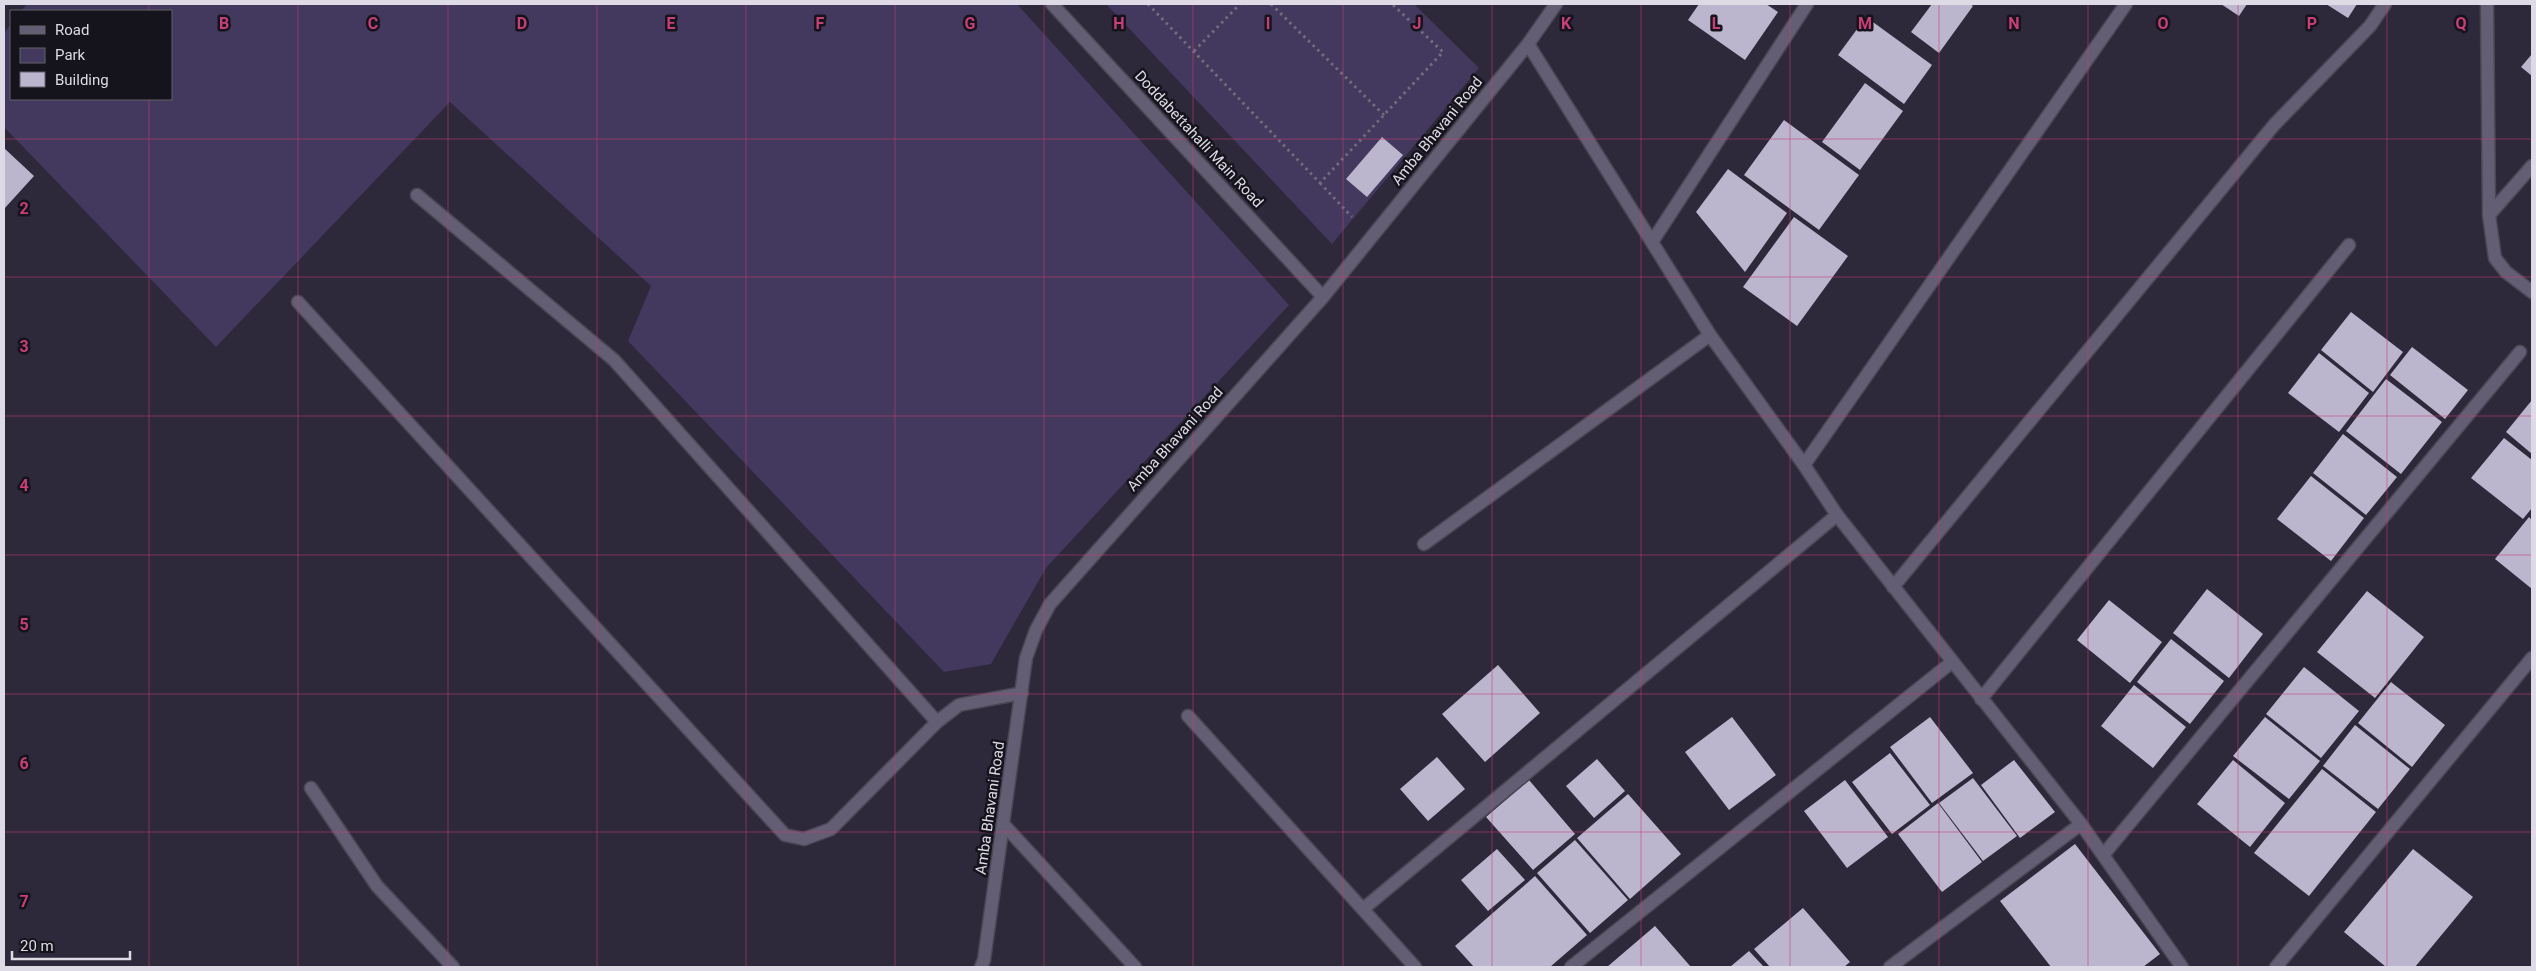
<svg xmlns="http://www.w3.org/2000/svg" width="2536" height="971" viewBox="0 0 2536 971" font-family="Roboto,sans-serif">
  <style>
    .green { fill: #43385d }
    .building { fill: #bbb5cd }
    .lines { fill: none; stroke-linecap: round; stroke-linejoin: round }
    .minor-casing { stroke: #4a4654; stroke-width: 15 }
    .tertiary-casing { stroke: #4a4654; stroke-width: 15 }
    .path { stroke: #716d7d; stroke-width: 3; stroke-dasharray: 2.5 4; stroke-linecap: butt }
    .minor { stroke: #635e73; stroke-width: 12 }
    .tertiary { stroke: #635e73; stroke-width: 12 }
    .grid { fill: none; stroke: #c83f77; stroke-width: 1; stroke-opacity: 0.55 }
    .labels { text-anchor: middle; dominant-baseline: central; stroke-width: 5; stroke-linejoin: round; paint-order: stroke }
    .street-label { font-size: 15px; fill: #dedbe7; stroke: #15131b }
    .grid-label { font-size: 16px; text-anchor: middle; font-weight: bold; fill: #c83f77; stroke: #15131b; stroke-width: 5; stroke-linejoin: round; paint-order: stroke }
  </style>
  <rect width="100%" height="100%" fill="#2d283a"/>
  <path class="green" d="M27,4H1017L1289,305L1046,568L991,664L944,672L628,341L651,286L450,102L216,347L4,127V33L11,24V99H171V11H21Z
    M1106,4H1414L1479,68L1332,244Z"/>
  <path class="building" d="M1699,4H1766L1778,12L1745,60L1688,20Z
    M1932,4H1970L1973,6L1939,53L1911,32Z
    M2221,4H2247L2239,16Z
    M2326,4H2357L2348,18Z
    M1866,17L1932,65L1904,104L1838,55Z
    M2532,54V76L2521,67Z
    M1865,83L1903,111L1860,170L1822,142Z
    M1784,120L1859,175L1819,230L1744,175Z
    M1382,137L1403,155L1367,197L1346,179Z
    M4,148L34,176L4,209Z
    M1728,169L1787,213L1745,272L1696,212Z
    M1794,217L1848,256L1797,326L1743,287Z
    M2351,312L2403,352L2373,392L2321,350Z
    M2412,347L2468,390L2445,419L2390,375Z
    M2319,353L2369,393L2339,432L2288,393Z
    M2386,379L2442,422L2401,474L2346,431Z
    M2532,400V454L2506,432Z
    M2343,434L2397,477L2366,515L2313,473Z
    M2504,438L2532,460V508L2523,519L2471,478Z
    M2311,476L2364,518L2331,561L2277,519Z
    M2529,517L2532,520V589L2495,559Z
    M2207,589L2263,634L2229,678L2173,633Z
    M2367,591L2424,637L2375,698L2317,652Z
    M2109,600L2162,642L2130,683L2077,640Z
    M2171,639L2224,681L2190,724L2137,682Z
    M1498,665L1540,713L1485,762L1442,714Z
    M2304,667L2359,711L2321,758L2266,714Z
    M2391,682L2445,725L2412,767L2358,723Z
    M2134,685L2186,727L2153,768L2101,726Z
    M1732,717L1776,775L1729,810L1685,752Z
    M1930,717L1973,773L1932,803L1890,747Z
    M2265,717L2320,761L2289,799L2233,756Z
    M2355,725L2410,769L2378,809L2323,766Z
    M1890,753L1930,805L1892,834L1852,782Z
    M1437,757L1465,789L1428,821L1400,789Z
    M1597,759L1625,791L1594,818L1566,786Z
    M2014,760L2055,812L2020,838L1981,785Z
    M2233,760L2285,803L2250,847L2197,804Z
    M2322,769L2376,812L2309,896L2254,853Z
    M1973,778L2017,836L1983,861L1939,803Z
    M1529,780L1575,834L1533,870L1486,817Z
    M1845,780L1888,837L1847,868L1804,811Z
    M1628,794L1681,854L1630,899L1577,838Z
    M1938,803L1982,862L1942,892L1898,834Z
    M1575,840L1628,900L1590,933L1537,873Z
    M2075,844L2160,954L2143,967H2051L2000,901Z
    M1497,849L1525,880L1488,911L1461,880Z
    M2413,849L2473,897L2415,967H2386L2344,932Z
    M1535,876L1587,935L1550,967H1474L1455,946Z
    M1803,908L1850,962L1844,967H1770L1754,949Z
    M1655,926L1691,967H1607Z
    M1749,951L1764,967H1730Z"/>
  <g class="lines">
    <defs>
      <path id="minor" d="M2487,4L2489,215L2495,258L2506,272L2532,292
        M417,195L614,360L937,722
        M2489,215L2532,166
        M1652,242L1807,4
        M298,302L785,835L804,839L831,829L937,722L959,705L1022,693
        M1804,465L2126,4
        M1424,544L1710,335
        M1893,587L2274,125L2370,26L2385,4
        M1981,699L2349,245
        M1188,716L1415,967
        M311,788L377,886L453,967
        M1004,825L1135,967
        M2104,854L2520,352
        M1363,909L1837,515
        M1571,967L1952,662
        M1890,967L2081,824
        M2276,967L2532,658"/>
      <path id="tertiary" d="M1052,4L1323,297
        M1528,44L1710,335L1804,465L1837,515L2081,824L2182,967
        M981,967L984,960L1026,658L1036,630L1050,604L1323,297L1528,44L1556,4"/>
    </defs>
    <use href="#minor" class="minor-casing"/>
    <use href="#tertiary" class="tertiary-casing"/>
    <path class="path" d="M1148,4L1320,183L1443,52L1392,4
      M1271,4L1384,115
      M1194,51L1240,4
      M1320,183L1352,217"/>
    <use href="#minor" class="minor"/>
    <use href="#tertiary" class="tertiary"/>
  </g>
  <path class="grid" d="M149,4V11M298,4V967M448,4V967M597,4V967M746,4V967M895,4V967M1044,4V967M1193,4V967M1343,4V967M1492,4V967M1641,4V967M1790,4V967M1939,4V967M2088,4V967M2238,4V967M2387,4V967M149,99V967M4,139H2532M4,277H2532M4,416H2532M4,555H2532M4,694H2532M4,832H2532"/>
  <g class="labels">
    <g class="street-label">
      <text transform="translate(1437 131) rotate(-51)">Amba Bhavani Road</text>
      <text transform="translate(1199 139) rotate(47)">Doddabettahalli Main Road</text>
      <text transform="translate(1175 439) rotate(-48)">Amba Bhavani Road</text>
      <text transform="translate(990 808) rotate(-82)">Amba Bhavani Road</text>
    </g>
  </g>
  <g class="grid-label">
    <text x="224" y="29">B</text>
    <text x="373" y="29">C</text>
    <text x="522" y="29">D</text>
    <text x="671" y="29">E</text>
    <text x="820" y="29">F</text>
    <text x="970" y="29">G</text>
    <text x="1119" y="29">H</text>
    <text x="1268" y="29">I</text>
    <text x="1417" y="29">J</text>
    <text x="1566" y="29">K</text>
    <text x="1716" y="29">L</text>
    <text x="1865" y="29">M</text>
    <text x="2014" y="29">N</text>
    <text x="2163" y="29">O</text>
    <text x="2312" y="29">P</text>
    <text x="2461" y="29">Q</text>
    <text x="24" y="214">2</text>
    <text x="24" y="352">3</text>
    <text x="24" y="491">4</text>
    <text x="24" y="630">5</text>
    <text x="24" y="769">6</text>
    <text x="24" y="907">7</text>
  </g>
  <rect width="2536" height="971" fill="none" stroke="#dedbe7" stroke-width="10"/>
  <rect x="10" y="10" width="162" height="90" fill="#15131b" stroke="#65636d"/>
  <rect x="20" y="26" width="25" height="8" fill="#635e73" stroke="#65636d"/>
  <text x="55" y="35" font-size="15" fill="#dedbe7">Road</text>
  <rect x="20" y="48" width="25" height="15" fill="#43385d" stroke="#65636d"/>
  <text x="55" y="60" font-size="15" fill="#dedbe7">Park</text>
  <rect x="20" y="72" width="25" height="15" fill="#bbb5cd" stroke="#65636d"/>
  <text x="55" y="85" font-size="15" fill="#dedbe7">Building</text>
  <path d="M12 951v8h118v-8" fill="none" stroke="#dedbe7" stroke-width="2.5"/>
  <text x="20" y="951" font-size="15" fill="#dedbe7" stroke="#15131b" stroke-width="4" paint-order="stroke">20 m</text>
</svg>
